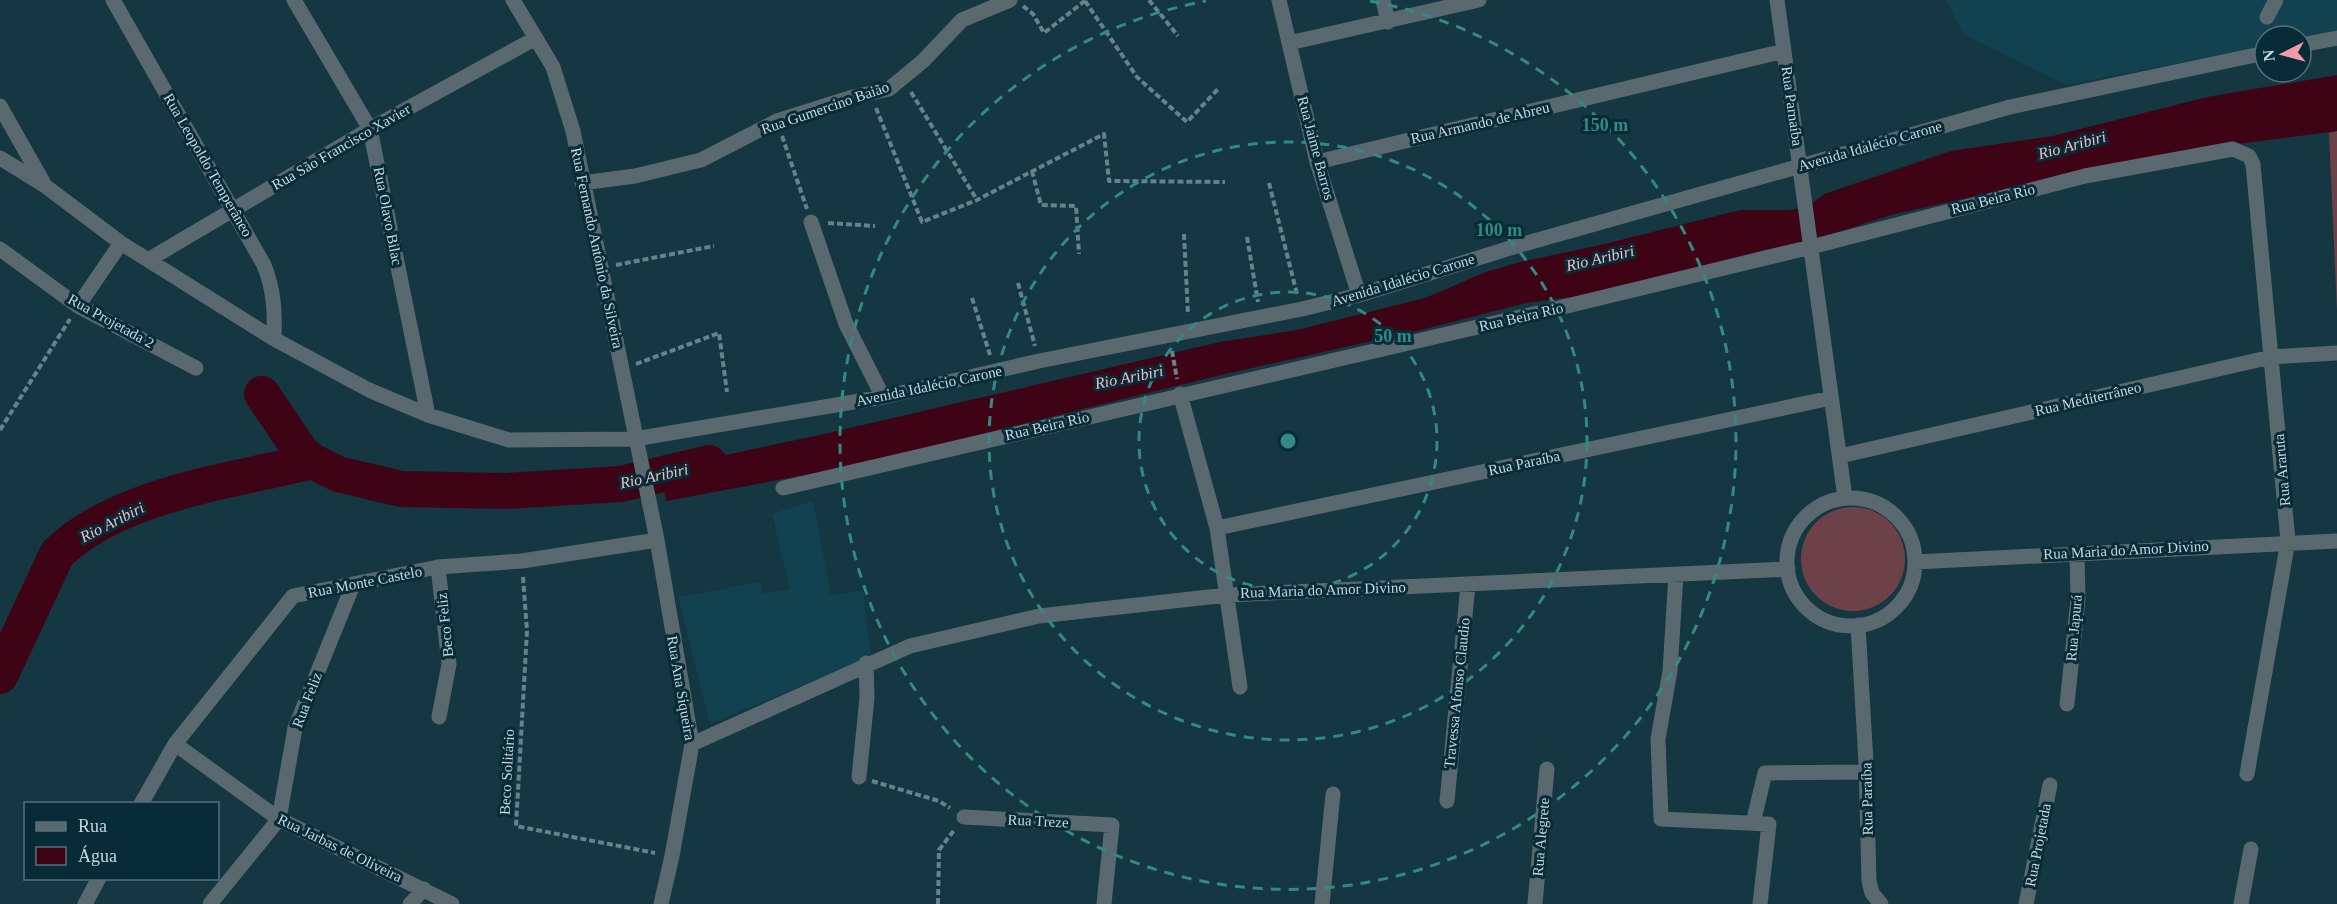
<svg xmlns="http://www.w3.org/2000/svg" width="2337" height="904" viewBox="0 0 2337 904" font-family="Georgia,serif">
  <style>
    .built { fill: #12414f }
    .green { fill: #6c4248 }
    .water { fill: #3e0416 }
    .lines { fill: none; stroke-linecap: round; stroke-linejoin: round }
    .river { stroke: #3e0416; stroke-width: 36 }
    .path { stroke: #67828b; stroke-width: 4; stroke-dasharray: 6 3; stroke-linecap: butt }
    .minor { stroke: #5a696f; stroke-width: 15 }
    .ring { fill: none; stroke: #338984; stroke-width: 3; stroke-dasharray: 10 8 }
    .labels { text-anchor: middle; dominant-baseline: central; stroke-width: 6; stroke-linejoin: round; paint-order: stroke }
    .street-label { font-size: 15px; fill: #c5d7de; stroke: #082c37 }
    .water-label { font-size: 16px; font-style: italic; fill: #f8bcc4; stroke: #082c37 }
    .centre { fill: #338984; stroke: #082c37; stroke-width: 3 }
    .ring-label { font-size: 18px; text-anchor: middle; font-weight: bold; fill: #338984; stroke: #082c37; stroke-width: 6; stroke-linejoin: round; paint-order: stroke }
  </style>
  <rect width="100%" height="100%" fill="#143742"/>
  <path class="built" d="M1946,0H2337V31L2301,38V36H2265V46L2066,85L1964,35Z
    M813,501L831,595L863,590L871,657L710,724L678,597L760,582L762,593L790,590L772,514Z"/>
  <path class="green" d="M2337,131V311L2329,133Z
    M1801 559a52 52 0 1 1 104 0a52 52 0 1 1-104 0Z"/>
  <path class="water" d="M2337,75V131L2207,148L2033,183L1891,215L1813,240L1764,250L1594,294L1526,303L1421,330L1221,375L843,468L666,501L660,469L824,434L1220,342L1297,330L1425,298L1486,272L1520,262L1605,244L1740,210H1790L1807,207L1824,194L1951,151L2053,136L2207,97Z"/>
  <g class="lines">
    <path class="river" d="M262,394L302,453L312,461L338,474L401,489L506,491L621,484L709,463
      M0,676L57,554C117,494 233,481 312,461"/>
    <path class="path" d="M1149,0L1178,36
      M1085,1L1137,77L1187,122L1218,89
      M1023,6L1033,14L1044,33L1086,0
      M911,92L977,200
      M876,108L922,222L977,200L1104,134L1109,181L1225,182
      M782,136L807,209
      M1032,171L1041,205L1076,206L1079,254
      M1269,183L1297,294
      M828,223L875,226
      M1184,234L1188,315
      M1247,237L1258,302
      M616,265L714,246
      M1018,283L1035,346
      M972,298L990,355
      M1172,351L1177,379
      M636,364L719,333L727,392
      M0,430L70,319
      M523,577L527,631L516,826L655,853
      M872,781L939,801L950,808
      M938,904L939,850L955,829"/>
    <path class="minor" d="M113,0L264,265C274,290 275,312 274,339
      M294,0L370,129L428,415
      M513,0L553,67L573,131L657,540L692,744L672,856L661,904
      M1279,0L1317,162L1359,295
      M1383,0L1388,22
      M1777,0L1845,498
      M2267,17L2276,0
      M1289,43L1479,0
      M2301,45L2337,38
      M0,106L43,182
      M0,158L44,185L121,243L274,339L369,390L428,415L509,440L635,439L883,397L1039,361L1302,309L1359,295L1520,245L2010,107L2265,53
      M1317,162L1784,51
      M582,183L635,176L701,160L777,121L853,97L889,89L923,61L962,20L1010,0
      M811,222L846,324L883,397
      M0,249L78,306L196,368
      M148,260L370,129L536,38
      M78,306L121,243
      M1180,394L1217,528L1240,687
      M1840,456L2271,357L2337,353
      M783,488L1538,313L1811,247L2085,176L2233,149L2249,156L2253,164L2288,541L2247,774
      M1787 562a64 64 0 1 1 128 0a64 64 0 1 1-128 0Z
      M1217,528L1831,398
      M1915,562L2337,541
      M438,567L449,664L439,717
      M1676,575L1670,671L1658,739L1661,819L1769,824L1760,904
      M1858,625L1866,763L1869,881L1872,893L1881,904
      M2067,704L2078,599L2077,553
      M175,744L279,819L452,904
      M692,744L910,646L1039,616L1227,595L1788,569
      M859,777L867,698L866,663
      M1447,801L1468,585
      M141,804L175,744L293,596L438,567L522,561L657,540
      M964,817L1112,825L1104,904
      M1753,823L1765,773L1866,772
      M85,904L99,878
      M210,904L279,819L295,728L353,585
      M410,904L424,889
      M1322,904L1333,794
      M1535,904L1547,769
      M2026,904L2050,785
      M2241,904L2251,849"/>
  </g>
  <g class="ring">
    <circle cx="1288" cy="441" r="149"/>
    <circle cx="1288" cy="441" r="299"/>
    <path d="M1370 1A448 448 0 1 1 1206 1"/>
  </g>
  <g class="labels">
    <g class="street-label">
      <text transform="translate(1792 106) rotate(82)">Rua Parnaíba</text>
      <text transform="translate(825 108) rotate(-19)">Rua Gumercino Baião</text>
      <text transform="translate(1480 123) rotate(-13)">Rua Armando de Abreu</text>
      <text transform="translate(1870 146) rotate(-16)">Avenida Idalécio Carone</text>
      <text transform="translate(341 147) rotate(-30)">Rua São Francisco Xavier</text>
      <text transform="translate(1316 148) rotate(75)">Rua Jaime Barros</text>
      <text transform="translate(208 165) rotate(60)">Rua Leopoldo Temperâneo</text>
      <text transform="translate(1993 199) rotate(-14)">Rua Beira Rio</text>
      <text transform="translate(388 216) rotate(79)">Rua Olavo Bilac</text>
      <text transform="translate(597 248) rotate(78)">Rua Fernando Antônio da Silveira</text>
      <text transform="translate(1403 280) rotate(-17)">Avenida Idalécio Carone</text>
      <text transform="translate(1521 317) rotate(-13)">Rua Beira Rio</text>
      <text transform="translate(111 321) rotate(29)">Rua Projetada 2</text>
      <text transform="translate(929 386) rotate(-12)">Avenida Idalécio Carone</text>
      <text transform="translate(2088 399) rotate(-13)">Rua Mediterrâneo</text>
      <text transform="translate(1047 426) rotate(-13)">Rua Beira Rio</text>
      <text transform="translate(1524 463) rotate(-12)">Rua Paraíba</text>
      <text transform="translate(2282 470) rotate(-95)">Rua Araruta</text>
      <text transform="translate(2126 550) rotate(-3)">Rua Maria do Amor Divino</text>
      <text transform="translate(365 582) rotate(-11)">Rua Monte Castelo</text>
      <text transform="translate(1323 590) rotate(-2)">Rua Maria do Amor Divino</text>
      <text transform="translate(445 625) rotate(-96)">Beco Feliz</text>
      <text transform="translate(2074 628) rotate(-85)">Rua Japurá</text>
      <text transform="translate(681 688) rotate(80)">Rua Ana Siqueira</text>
      <text transform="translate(1457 693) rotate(-84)">Travessa Afonso Claudio</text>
      <text transform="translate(307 700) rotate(-69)">Rua Feliz</text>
      <text transform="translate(507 772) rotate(-87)">Beco Solitário</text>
      <text transform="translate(1867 799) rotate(-91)">Rua Paraíba</text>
      <text transform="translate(1038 821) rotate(3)">Rua Treze</text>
      <text transform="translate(1541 837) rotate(-85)">Rua Alegrete</text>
      <text transform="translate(2038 845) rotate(-79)">Rua Projetada</text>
      <text transform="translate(340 848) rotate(26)">Rua Jarbas de Oliveira</text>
    </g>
    <g class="water-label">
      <text transform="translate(2072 145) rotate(-15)">Rio Aribiri</text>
      <text transform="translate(1600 258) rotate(-13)">Rio Aribiri</text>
      <text transform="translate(1129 377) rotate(-11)">Rio Aribiri</text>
      <text transform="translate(654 476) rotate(-12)">Rio Aribiri</text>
      <text transform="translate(112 522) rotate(-27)">Rio Aribiri</text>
    </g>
  </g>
  <circle cx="1288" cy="441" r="9" class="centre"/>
  <g class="ring-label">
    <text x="1605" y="131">150 m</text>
    <text x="1499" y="236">100 m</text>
    <text x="1393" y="342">50 m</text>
  </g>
  <rect x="24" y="802" width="195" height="78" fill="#082c37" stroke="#54707a" stroke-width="1.5"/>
  <rect x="36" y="822" width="30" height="9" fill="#5a696f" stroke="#54707a" stroke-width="1.5"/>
  <text x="78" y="832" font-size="18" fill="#c5d7de">Rua</text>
  <rect x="36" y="847" width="30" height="18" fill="#3e0416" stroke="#54707a" stroke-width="1.5"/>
  <text x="78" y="862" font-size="18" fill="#c5d7de">Água</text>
  <g transform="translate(2283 54) rotate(264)"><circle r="28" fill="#082c37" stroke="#54707a" stroke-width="1.5"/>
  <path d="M0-4.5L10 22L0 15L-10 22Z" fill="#f39aa9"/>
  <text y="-9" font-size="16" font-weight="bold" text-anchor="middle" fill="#c5d7de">N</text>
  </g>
</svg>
